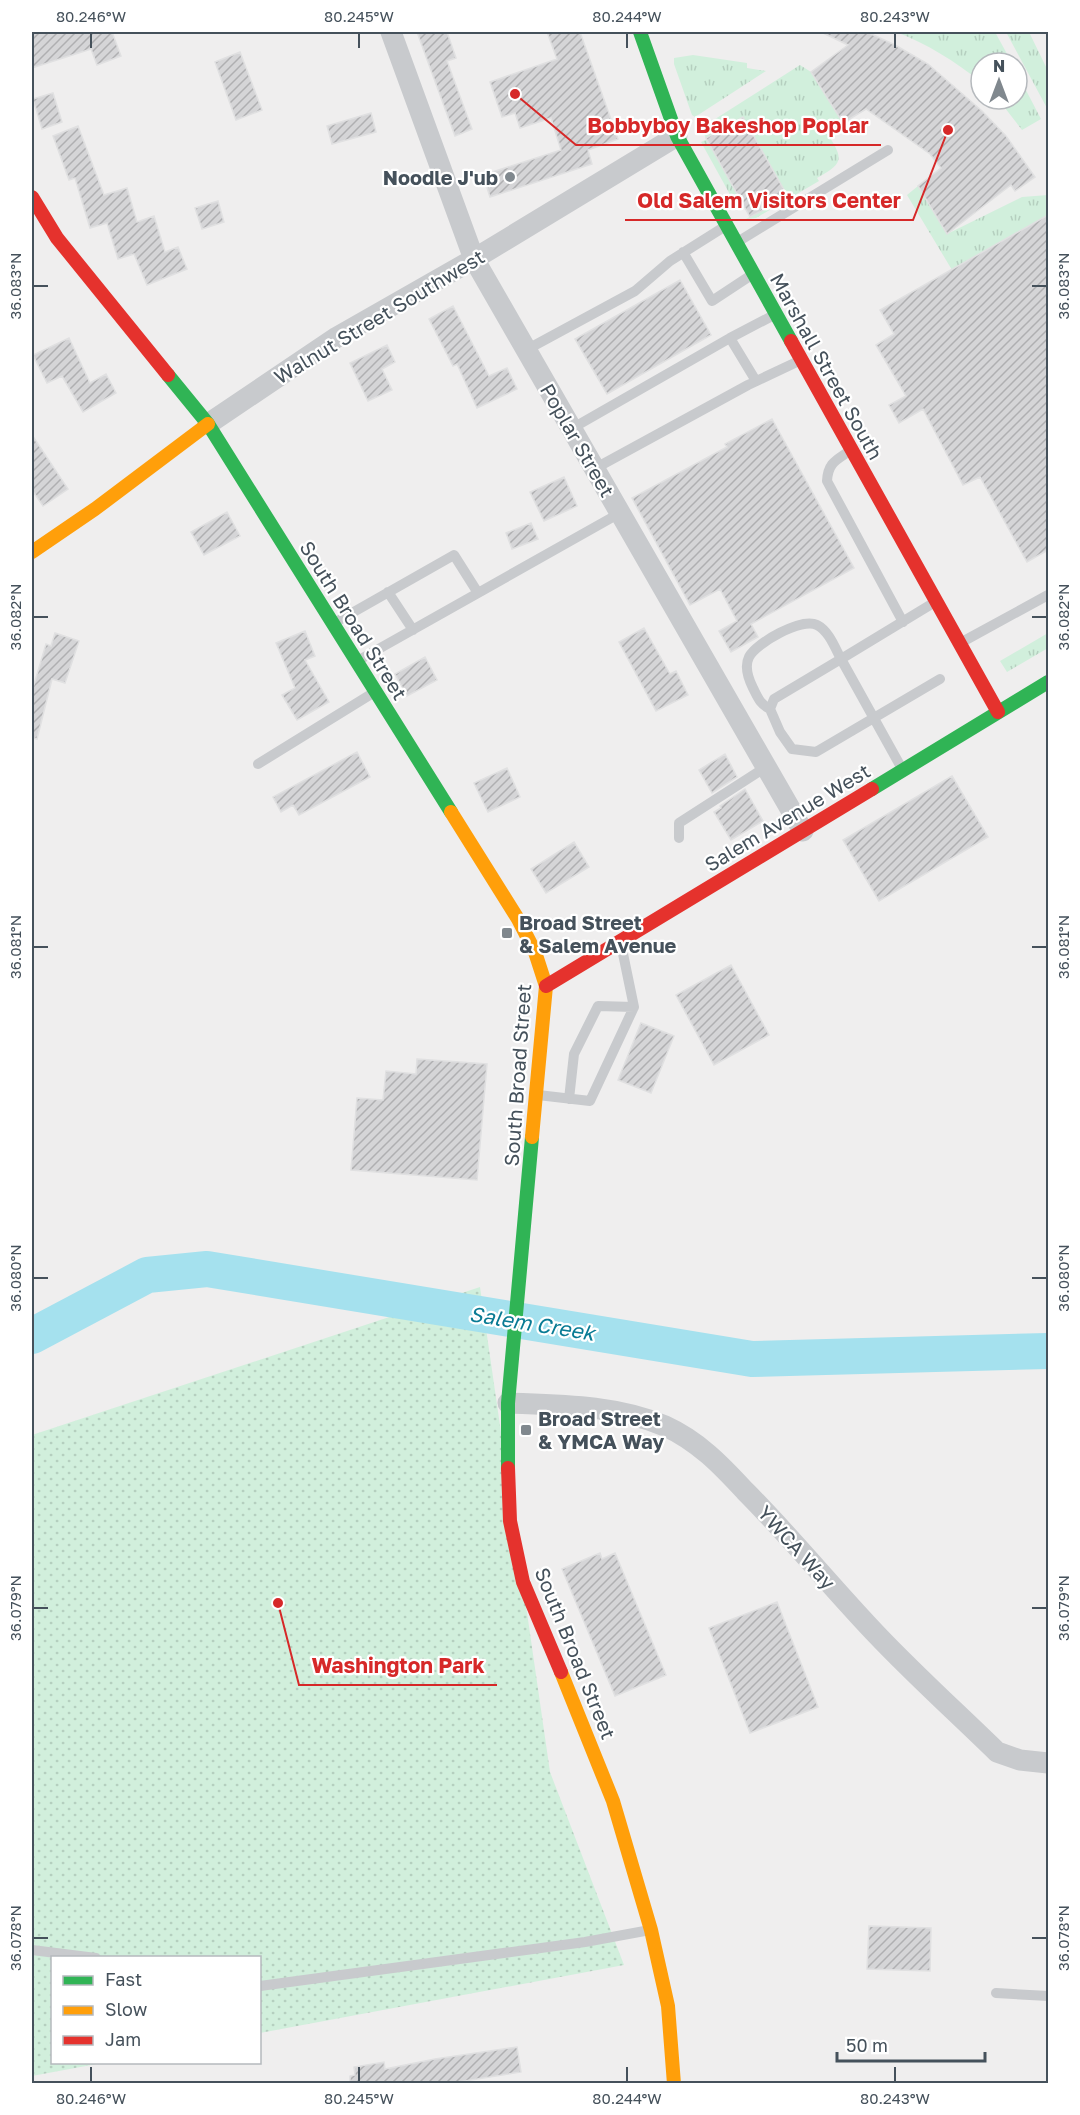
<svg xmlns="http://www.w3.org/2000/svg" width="1080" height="2115" viewBox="0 0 1080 2115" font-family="'Golos Text',sans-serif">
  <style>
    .grass { fill: url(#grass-tufts) }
    .park { fill: url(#park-dots) }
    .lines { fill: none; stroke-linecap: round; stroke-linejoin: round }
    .river { stroke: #a5e1ee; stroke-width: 36 }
    .building { fill: url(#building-hatch); stroke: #e0e0e1; stroke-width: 1.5 }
    .lane { stroke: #c8cacd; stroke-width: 10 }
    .street { stroke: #c8cacd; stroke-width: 21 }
    .fast { stroke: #30b455; stroke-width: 14 }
    .slow { stroke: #ff9f0a; stroke-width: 14 }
    .jam { stroke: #e5322d; stroke-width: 14 }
    .ticks { fill: none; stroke: #45515b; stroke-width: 2 }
    .poi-dot { fill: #80888e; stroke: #fff; stroke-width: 2 }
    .labels { text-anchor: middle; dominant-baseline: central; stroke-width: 4.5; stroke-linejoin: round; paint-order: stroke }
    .poi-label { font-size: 20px; font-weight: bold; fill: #45515b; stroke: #fff; text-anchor: start }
    .street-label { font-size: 20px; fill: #45515b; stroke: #fff }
    .water-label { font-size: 21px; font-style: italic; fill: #097b94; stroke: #fff }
    .leader { fill: none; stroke: #d62828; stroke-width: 2 }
    .callout-dot { fill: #d62828; stroke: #fff; stroke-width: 2 }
    .callout-label { font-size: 21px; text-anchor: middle; font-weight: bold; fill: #d62828; stroke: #fff; stroke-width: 4.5; stroke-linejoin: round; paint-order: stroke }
    .neatline { fill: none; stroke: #45515b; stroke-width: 2 }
    .ticks-label { font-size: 15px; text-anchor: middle; fill: #45515b }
  </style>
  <defs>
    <pattern id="grass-tufts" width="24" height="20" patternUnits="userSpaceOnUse" patternTransform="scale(1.5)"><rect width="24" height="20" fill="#d1efdc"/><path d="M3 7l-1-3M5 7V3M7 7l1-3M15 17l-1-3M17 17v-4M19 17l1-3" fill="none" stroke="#b5cfbf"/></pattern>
    <pattern id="park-dots" width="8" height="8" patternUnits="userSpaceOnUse" patternTransform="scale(1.5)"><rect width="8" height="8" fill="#d1efdc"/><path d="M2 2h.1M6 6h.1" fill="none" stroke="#b5cfbf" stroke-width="1.8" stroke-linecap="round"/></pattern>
    <pattern id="building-hatch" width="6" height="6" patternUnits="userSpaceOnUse" patternTransform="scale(1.5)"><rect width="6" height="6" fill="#d5d5d7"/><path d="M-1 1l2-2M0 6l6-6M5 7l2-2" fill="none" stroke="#afafb1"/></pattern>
  </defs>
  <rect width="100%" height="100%" fill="#efeeee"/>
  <path class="grass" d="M896,32H995L1012,63H981V82C954,61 928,44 896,32Z
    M1006,32H1029L1048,71V110Z
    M693,55L747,63V68L766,71L695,117L692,115L674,64V58Z
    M800,65L811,72L843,123L827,133C843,158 845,163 817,178L819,181L756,218L746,219L787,197L743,117L706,138L701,128Z
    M1017,73L1041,119L1022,130L998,99H1017Z
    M707,139L745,208L738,209L701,142Z
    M918,186L947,234L1022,197L1048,195V215L952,270L907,195Z
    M1048,633V648L1007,672L1000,661Z"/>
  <path class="park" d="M480,1287L550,1772L624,1965L260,2033V1958H52V2062L102,2063L32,2076V1435Z"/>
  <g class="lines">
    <path class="river" d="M32,1336L147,1275L207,1269L752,1359L1048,1351"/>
  </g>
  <path class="building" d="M32,32H112L121,56L97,65L91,49L32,68Z
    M417,32H447L456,58L447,61L472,129L455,136Z
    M547,32H580L618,139L588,150L592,164L490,197L483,175L561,150L551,118L520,128L515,113L502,117L490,82L557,59Z
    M821,32H867L895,45L928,64L982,111L1006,136L1035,177L1015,191L1011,185L947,234L918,186L941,168L930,154L866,109L843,123L811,72L848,45Z
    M240,52L262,110L236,120L215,62Z
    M53,93L62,122L42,129L33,99Z
    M371,113L376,132L332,144L327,126Z
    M743,117L788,197L750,217L706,138Z
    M78,126L104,195L127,188L137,222L154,216L165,252L178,247L187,269L147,285L134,254L118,259L107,223L90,228L75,178L69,180L53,136Z
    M218,201L224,222L202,229L195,208Z
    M1048,215V550L1027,562L980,477L963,485L923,409L899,423L889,405L906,396L876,345L894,334L880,310Z
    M680,280L711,335L607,394L575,339Z
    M453,306L489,376L507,368L517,389L477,408L457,364L453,366L429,319Z
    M69,338L90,383L106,374L116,393L83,412L62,376L47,383L33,355Z
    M387,345L395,362L382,369L392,390L368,401L350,363Z
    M772,419L854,568L751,624L758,637L731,652L719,631L737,621L720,589L690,605L632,498L727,447L725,444Z
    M32,435L68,489L43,506L32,490Z
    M564,477L577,506L544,521L530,492Z
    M227,512L240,536L204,555L191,532Z
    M531,523L538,539L512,549L506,533Z
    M644,628L670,674L676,671L688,695L656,711L619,642Z
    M305,631L315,656L305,660L329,702L297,720L282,695L295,688L276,643Z
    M55,633L79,641L65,683L52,679L37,739L32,738V691L46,644L51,646Z
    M425,657L437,680L407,696L395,674Z
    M357,752L370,777L299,815L293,805L281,812L273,797Z
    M725,754L737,777L712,793L699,770Z
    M507,768L520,797L488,812L474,783Z
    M952,776L988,837L879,901L843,840Z
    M745,789L763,821L731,840L714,812L721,808L720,806Z
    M574,842L589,867L546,893L531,869Z
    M731,965L769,1035L714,1065L676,995Z
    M641,1023L674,1036L651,1093L618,1080Z
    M417,1059L487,1064L477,1180L351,1170L357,1098L383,1100L386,1071L416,1074Z
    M600,1553L602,1559L615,1553L666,1675L615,1696L562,1569Z
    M777,1602L818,1707L750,1733L709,1628Z
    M869,1926L931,1928L930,1971L867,1969Z
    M517,2047L521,2072L446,2084H350V2076L355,2075L354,2067L384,2062L385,2069L435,2059Z"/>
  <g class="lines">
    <path class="lane" d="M739,241L888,150
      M683,252L712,301L753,274
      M730,338L774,315
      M526,350L635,291L670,261L724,227
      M571,429L730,338L756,381
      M851,450C837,460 828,462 827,481L903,622
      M594,469L748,385L801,360
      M388,592L413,630
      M336,622L454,555L478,593
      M962,642L1048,595
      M359,660L620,513
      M770,709C760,704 758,698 753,688C748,678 744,667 749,657C756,643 802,617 817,625C829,631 835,648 841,659L774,699L770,709L780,732L792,749L816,752L940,679
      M258,764L373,693
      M901,767L841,659L935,602
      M679,838V823L766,767
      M538,1095L590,1101L634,1007L621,944
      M569,1099L574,1054L598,1006L634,1007
      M32,1950L96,1958
      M260,1986L585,1942L650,1930
      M996,1993L1048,1996"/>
    <path class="street" d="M391,32L474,259L803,831
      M208,424L337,337L474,259L677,136
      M508,1403C560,1405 616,1405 665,1426C698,1441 721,1465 745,1491C791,1537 832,1588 877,1635C915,1675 957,1713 997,1752L1020,1760L1048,1763"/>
    <path class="fast" d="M640,32L677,136L791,341
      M168,375L208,424L451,812
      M872,789L1048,682
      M508,1468V1403L532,1137"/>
    <path class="slow" d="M32,552L95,509L208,424
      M451,812L518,919L535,952L546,986L532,1137
      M561,1672L613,1801L651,1930L668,2006L674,2084"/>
    <path class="jam" d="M32,197L57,238L168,375
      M791,341L998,712
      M546,986L872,789
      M508,1468L510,1521L523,1582L561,1672"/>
  </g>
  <path class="ticks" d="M91,33V48M359,33V48M627,33V48M895,33V48M33,286H48M1032,286H1047M33,617H48M1032,617H1047M33,947H48M1032,947H1047M33,1278H48M1032,1278H1047M33,1608H48M1032,1608H1047M33,1938H48M1032,1938H1047M91,2067V2082M359,2067V2082M627,2067V2082M895,2067V2082"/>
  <g class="poi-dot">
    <circle cx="510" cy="177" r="6"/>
    <rect x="501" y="927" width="12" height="12" rx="3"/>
    <rect x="520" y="1424" width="12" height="12" rx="3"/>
  </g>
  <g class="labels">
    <g class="poi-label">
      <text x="498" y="177" text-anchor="end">Noodle J'ub</text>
      <text x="519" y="922">Broad Street<tspan x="519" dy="23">&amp; Salem Avenue</tspan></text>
      <text x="538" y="1418">Broad Street<tspan x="538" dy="23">&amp; YMCA Way</tspan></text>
    </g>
    <g class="street-label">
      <text transform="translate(379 316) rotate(-31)">Walnut Street Southwest</text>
      <text transform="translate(827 366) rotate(61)">Marshall Street South</text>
      <text transform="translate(578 440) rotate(60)">Poplar Street</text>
      <text transform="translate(354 620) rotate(58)">South Broad Street</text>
      <text transform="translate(787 817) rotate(-31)">Salem Avenue West</text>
      <text transform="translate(517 1075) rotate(-86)">South Broad Street</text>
      <text transform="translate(797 1547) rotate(48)">YWCA Way</text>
      <text transform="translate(576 1653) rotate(68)">South Broad Street</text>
    </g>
    <g class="water-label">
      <text transform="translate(532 1323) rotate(9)">Salem Creek</text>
    </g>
  </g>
  <path class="leader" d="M515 94L576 145H881M948 130L913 220H625M278 1603L299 1685H497"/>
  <g class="callout-dot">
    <circle cx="515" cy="94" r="6"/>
    <circle cx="948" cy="130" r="6"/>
    <circle cx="278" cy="1603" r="6"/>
  </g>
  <g class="callout-label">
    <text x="728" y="133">Bobbyboy Bakeshop Poplar</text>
    <text x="769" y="208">Old Salem Visitors Center</text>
    <text x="398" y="1673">Washington Park</text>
  </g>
  <rect width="1080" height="2115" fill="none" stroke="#ffffff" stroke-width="66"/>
  <rect x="51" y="1956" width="210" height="108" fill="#ffffff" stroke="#b5b9bd" stroke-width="1.5"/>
  <rect x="63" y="1976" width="30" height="9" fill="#30b455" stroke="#b5b9bd" stroke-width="1.5"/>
  <text x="105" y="1986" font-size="18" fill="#45515b">Fast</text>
  <rect x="63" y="2006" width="30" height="9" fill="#ff9f0a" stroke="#b5b9bd" stroke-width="1.5"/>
  <text x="105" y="2016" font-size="18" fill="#45515b">Slow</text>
  <rect x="63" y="2036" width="30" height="9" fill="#e5322d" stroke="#b5b9bd" stroke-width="1.5"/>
  <text x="105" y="2046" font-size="18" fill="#45515b">Jam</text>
  <g transform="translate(999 81)"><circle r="28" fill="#ffffff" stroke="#b5b9bd" stroke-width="1.5"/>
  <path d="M0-4.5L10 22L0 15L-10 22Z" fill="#80888e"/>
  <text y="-9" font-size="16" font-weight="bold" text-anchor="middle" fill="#45515b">N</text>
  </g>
  <path d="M837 2052v9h148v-9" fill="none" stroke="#45515b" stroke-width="3"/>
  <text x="846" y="2052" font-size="18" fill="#45515b" stroke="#ffffff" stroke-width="4.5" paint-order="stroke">50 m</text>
  <rect x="33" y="33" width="1014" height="2049" class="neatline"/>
  <g class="ticks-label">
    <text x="91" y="22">80.246°W</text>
    <text x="359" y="22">80.245°W</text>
    <text x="627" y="22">80.244°W</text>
    <text x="895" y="22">80.243°W</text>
    <text transform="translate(16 286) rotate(-90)" y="5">36.083°N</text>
    <text transform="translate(1064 286) rotate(-90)" y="5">36.083°N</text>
    <text transform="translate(16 617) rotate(-90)" y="5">36.082°N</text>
    <text transform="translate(1064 617) rotate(-90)" y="5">36.082°N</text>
    <text transform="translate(16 947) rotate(-90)" y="5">36.081°N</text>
    <text transform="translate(1064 947) rotate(-90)" y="5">36.081°N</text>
    <text transform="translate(16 1278) rotate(-90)" y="5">36.080°N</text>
    <text transform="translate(1064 1278) rotate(-90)" y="5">36.080°N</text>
    <text transform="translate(16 1608) rotate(-90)" y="5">36.079°N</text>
    <text transform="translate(1064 1608) rotate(-90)" y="5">36.079°N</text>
    <text transform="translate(16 1938) rotate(-90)" y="5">36.078°N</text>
    <text transform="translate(1064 1938) rotate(-90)" y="5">36.078°N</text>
    <text x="91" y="2104">80.246°W</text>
    <text x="359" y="2104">80.245°W</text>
    <text x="627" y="2104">80.244°W</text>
    <text x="895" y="2104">80.243°W</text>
  </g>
</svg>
